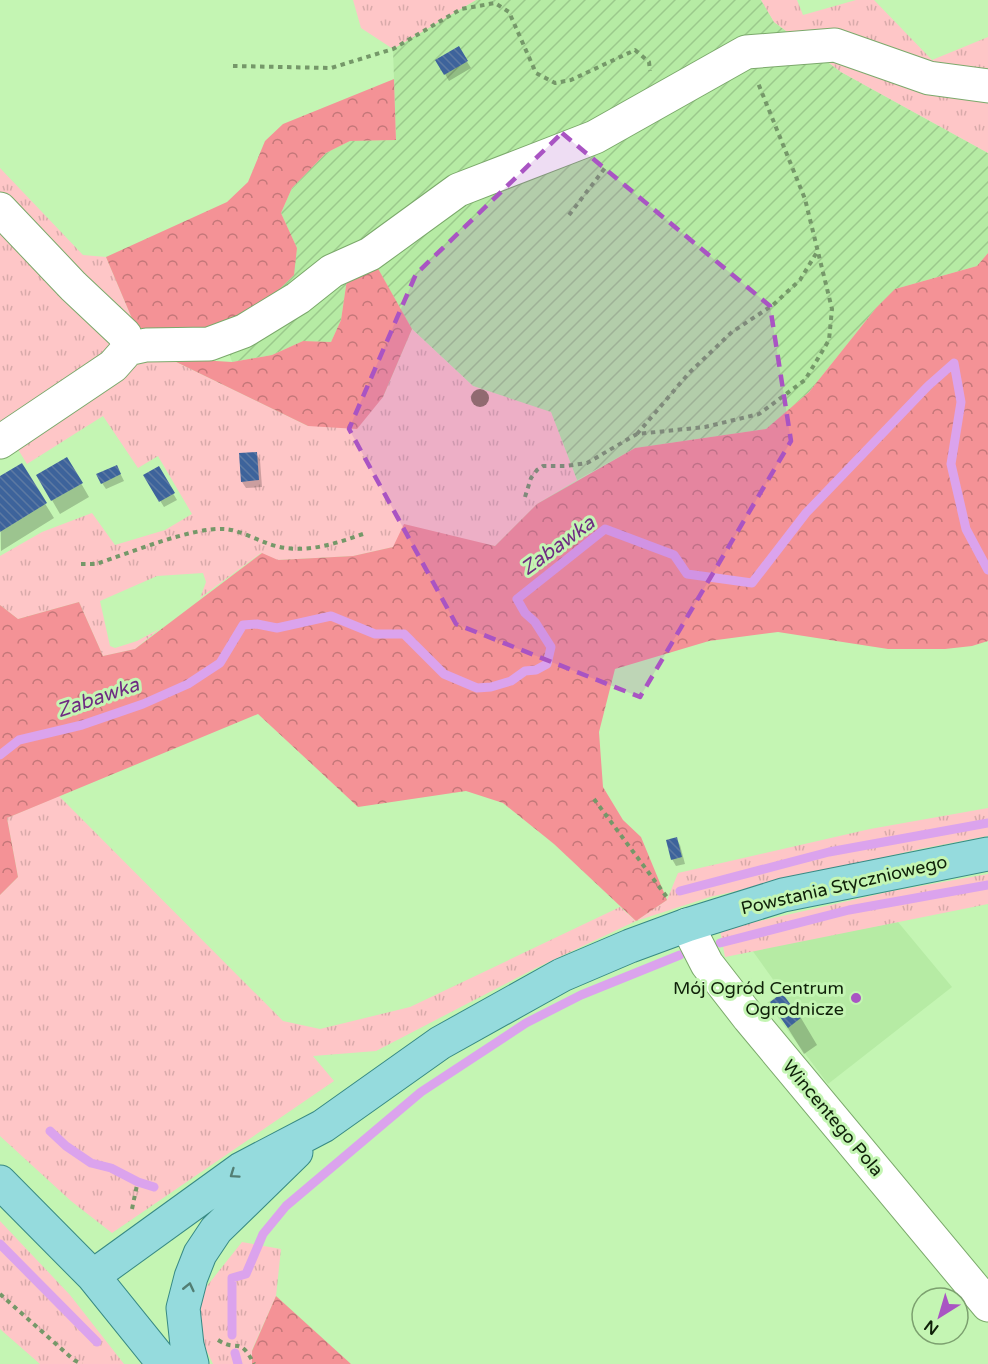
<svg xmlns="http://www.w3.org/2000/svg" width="988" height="1364" viewBox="0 0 988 1364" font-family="'Varela Round',sans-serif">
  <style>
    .built { fill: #b6eba4 }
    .industrial { fill: url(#industrial-furrows) }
    .grass { fill: url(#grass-tufts) }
    .forest { fill: url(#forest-crowns) }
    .shadow { fill: #0003 }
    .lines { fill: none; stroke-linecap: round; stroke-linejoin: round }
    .stream { stroke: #dba3ed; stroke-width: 9 }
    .building { fill: url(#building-back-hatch) }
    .minor-casing { stroke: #7ba96b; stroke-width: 35 }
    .major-casing { stroke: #388a84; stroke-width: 35 }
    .path { stroke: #759869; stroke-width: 4; stroke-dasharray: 4.5 4.5; stroke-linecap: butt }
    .minor { stroke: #fff; stroke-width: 33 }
    .major { stroke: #95dbdd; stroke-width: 33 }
    .tree { fill: #8b705d }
    .oneway { stroke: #527e73 }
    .marked { fill: #a954c3; fill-opacity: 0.2; stroke: #a954c3; stroke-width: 4.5; stroke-dasharray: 12 8; stroke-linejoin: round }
    .poi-dot { fill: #a954c3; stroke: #c4f5b3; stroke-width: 2 }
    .labels { text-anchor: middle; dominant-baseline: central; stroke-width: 6; stroke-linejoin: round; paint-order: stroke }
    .street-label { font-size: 18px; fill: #0f2109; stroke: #c4f5b3 }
    .poi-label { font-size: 18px; fill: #0f2109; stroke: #c4f5b3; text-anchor: end }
    .water-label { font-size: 20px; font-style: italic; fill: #6e2c82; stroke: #c4f5b3 }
  </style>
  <defs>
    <pattern id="industrial-furrows" width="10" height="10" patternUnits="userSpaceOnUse" patternTransform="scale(1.5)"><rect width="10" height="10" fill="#b6eba4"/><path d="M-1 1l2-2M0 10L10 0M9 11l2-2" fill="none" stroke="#9bc98c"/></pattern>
    <pattern id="grass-tufts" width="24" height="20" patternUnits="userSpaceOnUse" patternTransform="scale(1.5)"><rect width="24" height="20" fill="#fec6c7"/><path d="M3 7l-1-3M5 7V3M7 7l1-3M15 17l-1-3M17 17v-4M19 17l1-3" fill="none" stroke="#d8aaaa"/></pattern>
    <pattern id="forest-crowns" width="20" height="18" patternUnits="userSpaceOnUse" patternTransform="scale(1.5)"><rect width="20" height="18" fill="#f49296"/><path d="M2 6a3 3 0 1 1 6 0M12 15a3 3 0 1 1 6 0" fill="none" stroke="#c47779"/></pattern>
    <pattern id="building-back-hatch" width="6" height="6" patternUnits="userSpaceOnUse" patternTransform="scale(1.5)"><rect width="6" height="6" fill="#3d639b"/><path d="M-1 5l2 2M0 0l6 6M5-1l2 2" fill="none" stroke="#5c79a2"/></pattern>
  </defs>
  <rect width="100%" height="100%" fill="#c4f5b3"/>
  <path class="built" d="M898,922L952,987L828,1084L767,1003L782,992L752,950Z"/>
  <path class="industrial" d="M476,0H761L774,22L841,72L988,153V253L977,266L895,289L876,308L809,392L766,429L635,448L577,480L551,413L473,386L412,329L376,266L347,279L341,320L331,342L303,341L272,355L232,362L221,328L297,248L281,213L292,188L326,153L350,141L396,140L393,49Z"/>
  <path class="grass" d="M353,0H476L393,49L361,28Z
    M761,0H797L803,15L856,0H874L932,60L988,37V153L841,72L774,22Z
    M0,168L83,255L106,257L136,328L0,195Z
    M0,219L117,347L0,432Z
    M412,329L473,386L551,412L577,480L537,504L495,546L468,541L393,547L353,556L277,560L261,553L200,598L206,582L203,573L157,576L100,601L110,646L115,648L137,641L159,629L135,649L103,656L79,602L18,619L0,605V556L42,532L92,513L115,545L165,530L192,514L158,456L138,468L103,416L27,464L14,443L130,363L168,358L308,426L383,397Z
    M59,796L283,1021L320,1029L410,1007L620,907L636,921L667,900L678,873L870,829L988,808V836L920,849L710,897L636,921L534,969L376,1051L313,1056L334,1081L112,1233L71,1201L0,1136V895L18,877L7,818Z
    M988,874V904L725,957L720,930L892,891Z
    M0,1221L70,1295L124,1364H40L0,1329Z
    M242,1242L281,1249L276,1296L252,1350V1364H213L202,1341L199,1296Z"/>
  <path class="forest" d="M394,79L396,140L350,141L326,153L292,188L281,213L297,248L294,275L262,306L221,328L181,332L136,328L106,257L227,202L248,182L265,141L283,124Z
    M988,253V641L972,646L945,649H888L778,632L709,641L615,669L599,732L603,787L623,820L641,837L667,900L636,921L554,844L503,803L466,791L358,807L258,714L7,818L18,877L0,895V605L18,619L79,602L103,656L135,649L262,553L278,560L353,556L393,547L404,524L495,546L537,504L635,448L766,429L809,392L876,308L895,289L977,266Z
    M376,265L412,329L383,397L357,429L308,426L168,358L232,362L272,355L303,341L331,342L341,320L347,279Z
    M276,1296L351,1364H252V1351Z"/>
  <path class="shadow" d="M458,48L471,68L449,81L437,60Z
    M256,453L260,460L262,487L246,488L242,482Z
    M67,459L89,497L60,514L38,476Z
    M21,465L54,518L1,551L0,478Z
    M158,468L177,500L164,507L145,476Z
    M120,473L124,481L106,489L102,483Z
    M676,839L680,845L685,864L676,866L672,859Z
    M790,1006L801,1018L817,1045L804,1054L776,1009Z"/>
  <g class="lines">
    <path class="stream" d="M0,755L19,740L82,725L143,704L188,684L220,663L243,625L257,624L277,628L331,616L375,634H404L444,674L477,688L491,687L511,681L525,671L536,670L547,664L551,647L535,622L525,613L517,599L605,529L674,555L687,574L752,583L806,513L928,386L954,363L961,402L951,464L966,529L988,570
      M680,891L829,852L988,823
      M720,943L849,910L988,885
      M50,1131L66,1146L91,1163L111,1168L138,1182L154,1187
      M0,1244L97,1342
      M232,1335V1278L246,1274L263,1234L286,1206L421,1092L526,1023L581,995L680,955
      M235,1353L238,1364"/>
  </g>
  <path class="building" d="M459,46L468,61L444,75L435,60Z
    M257,452L259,480L241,482L239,453Z
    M67,457L83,483L51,501L36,475Z
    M22,463L47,503L0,532V476Z
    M117,465L121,474L101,484L96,474Z
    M159,466L175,493L159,502L143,475Z
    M677,837L682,857L671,860L666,840Z
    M782,993L791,1005L779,1014L770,1002Z
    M794,1006L802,1017L788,1028L780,1017Z"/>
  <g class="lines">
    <defs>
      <path id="minor" d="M0,209L73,286L125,335L128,349
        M0,442L113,366L128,349L146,345L209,344L244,331L298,298L332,271L370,254L458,190L595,137L746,52L835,45L929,78L988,86
        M687,925L707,964L749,1018L988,1305"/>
      <path id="major" d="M0,1182L93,1276L164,1364
        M93,1276L241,1169L323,1126L440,1043L562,975L630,946L687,925L783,895L988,854
        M192,1364L187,1345L183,1308L191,1277L200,1254L216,1230L296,1152"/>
    </defs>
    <use href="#minor" class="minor-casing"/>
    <use href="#major" class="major-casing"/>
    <path class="path" d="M233,66L331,68L393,49L461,9L495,3L509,12L536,73L555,83L571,80L635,50L649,62L650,71
      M569,215L605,168
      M637,434L689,373L732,332L773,305L800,280L817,252
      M525,497L531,478L537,470L543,466H566L587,463L637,434L705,427L759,414L805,380L829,340L832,309L805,199L758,83
      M81,564H96C130,553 191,527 225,529C239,530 255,539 269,544C301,555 332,545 363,534
      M594,799L669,900
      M132,1209L137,1185
      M0,1294L74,1360L82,1364
      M218,1340C238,1353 239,1335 254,1364"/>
    <use href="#minor" class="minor"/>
    <use href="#major" class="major"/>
  </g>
  <circle class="tree" cx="480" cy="398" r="9"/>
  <defs><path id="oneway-chevron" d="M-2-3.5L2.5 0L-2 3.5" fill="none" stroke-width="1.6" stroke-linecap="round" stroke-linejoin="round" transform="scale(1.5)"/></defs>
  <g class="oneway">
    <use href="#oneway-chevron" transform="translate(234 1174) rotate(145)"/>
    <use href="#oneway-chevron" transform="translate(189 1287) rotate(-77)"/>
  </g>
  <path class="marked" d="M562,133L770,306L791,441L640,697L456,624L349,429L416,274Z"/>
  <circle class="poi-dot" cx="856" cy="998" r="6"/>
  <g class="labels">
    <g class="street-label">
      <text transform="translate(844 885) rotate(-13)">Powstania Styczniowego</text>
      <text transform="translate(833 1118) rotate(50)">Wincentego Pola</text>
    </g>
    <g class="poi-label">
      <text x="844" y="988">Mój Ogród Centrum<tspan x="844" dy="21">Ogrodnicze</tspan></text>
    </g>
    <g class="water-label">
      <text transform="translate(558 546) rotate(-36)">Zabawka</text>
      <text transform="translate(98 698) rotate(-19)">Zabawka</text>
    </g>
  </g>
  <g transform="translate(940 1316) rotate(217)"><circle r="28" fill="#c4f5b3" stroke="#7ca06f" stroke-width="1.5"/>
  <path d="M0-4.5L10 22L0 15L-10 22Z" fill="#a954c3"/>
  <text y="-9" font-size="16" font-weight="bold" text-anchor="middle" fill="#0f2109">N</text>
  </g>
</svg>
